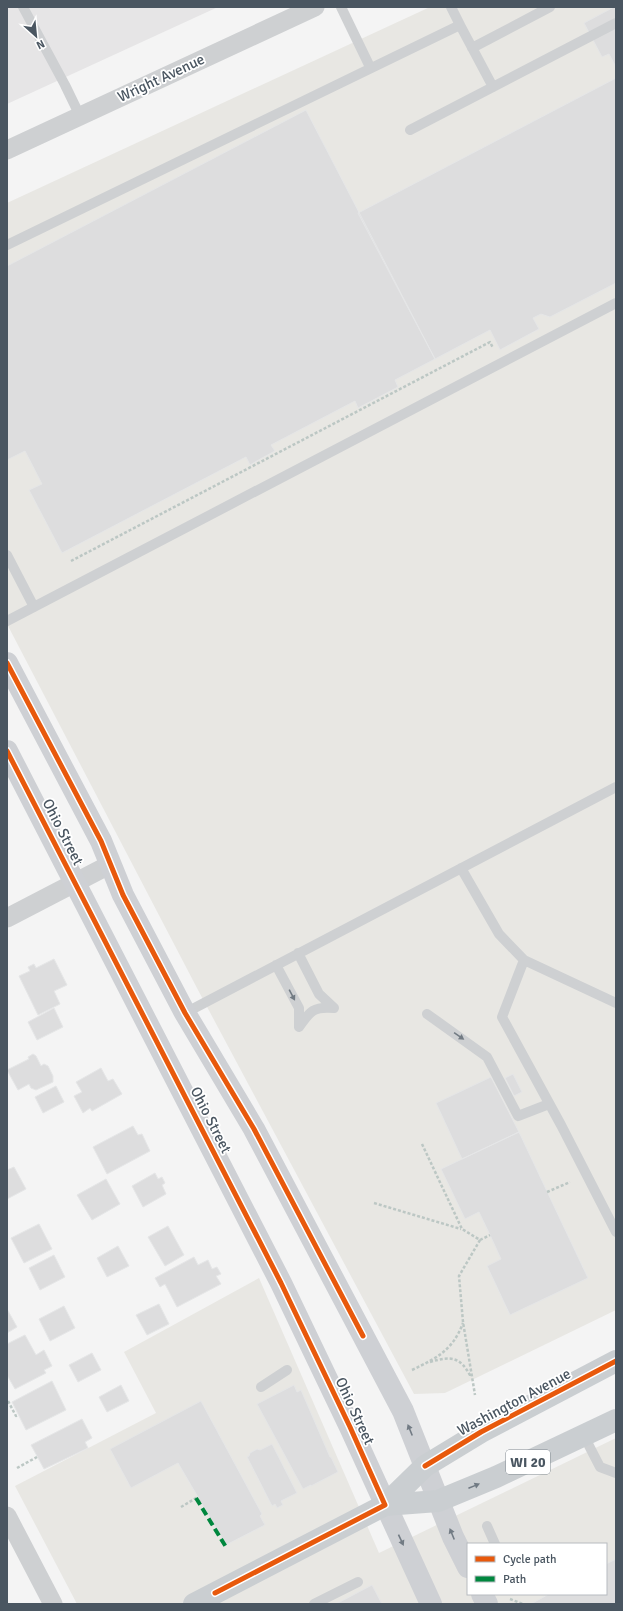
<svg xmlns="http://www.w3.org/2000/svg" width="623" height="1611" viewBox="0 0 623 1611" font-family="Signika,sans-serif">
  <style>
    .commercial { fill: #e8e7e3; fill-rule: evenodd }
    .education { fill: #e6e5e6 }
    .building { fill: #ddddde; stroke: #e5e6e7 }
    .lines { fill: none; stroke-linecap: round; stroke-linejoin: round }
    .path { stroke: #bcc7c4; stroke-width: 2.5; stroke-dasharray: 3 2; stroke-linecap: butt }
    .lane { stroke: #ced0d2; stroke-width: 10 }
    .street { stroke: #ced0d2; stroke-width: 19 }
    .secondary { stroke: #ced0d4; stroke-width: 22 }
    .primary { stroke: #caced1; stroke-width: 22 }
    .quiet { stroke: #00873e; stroke-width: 4; stroke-dasharray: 8 4; stroke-linecap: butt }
    .cycleway-casing { stroke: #fff; stroke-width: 8 }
    .cycleway { stroke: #e8590c; stroke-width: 5 }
    .oneway { fill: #727b83 }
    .oneway2 { fill: #727b84 }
    .oneway3 { fill: #707a83 }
    .labels { text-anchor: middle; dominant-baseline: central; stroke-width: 3.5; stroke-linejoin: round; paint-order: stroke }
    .shield { fill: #fff; stroke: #808990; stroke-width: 1 }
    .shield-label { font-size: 14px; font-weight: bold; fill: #4a5661 }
    .street-label { font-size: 15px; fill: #4a5661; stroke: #fff }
  </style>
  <rect width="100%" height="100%" fill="#f4f4f4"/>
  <path class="commercial" d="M430,7H616V1310L445,1393L414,1394L198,990L7,624V203Z
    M259,1278L379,1553L616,1438V1604H77L15,1486L156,1413L124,1352ZM468,1544H606V1594H468Z"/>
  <path class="education" d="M7,7H218L7,104Z"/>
  <path class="building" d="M614,7H616V67L609,54L602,57L584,23Z
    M616,78V283L550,317L541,314L533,318L539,329L500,350L490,330L435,359L358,213Z
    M306,110L435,359L395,380L398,387L358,408L355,401L271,445L275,451L262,458L250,465L246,457L62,553L29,490L42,484L25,451L7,460V266Z
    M54,959L67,985L54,991L60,1004L38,1015L19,976L30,971L28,967L34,964L36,968Z
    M54,1008L63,1027L37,1040L28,1022Z
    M33,1054L36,1056L41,1066L44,1064L48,1066L53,1076V1082L36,1090L31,1088L29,1084L18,1090L7,1070L29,1059L28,1057Z
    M101,1068L108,1081L113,1079L122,1094L92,1111L90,1108L83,1113L74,1096L82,1092L76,1082Z
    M513,1074L522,1092L514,1096L505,1078Z
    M491,1077L519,1132L462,1159L436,1103Z
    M56,1086L64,1102L43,1113L35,1097Z
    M133,1126L138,1135L142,1134L150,1151L107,1174L93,1147Z
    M519,1132L588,1278L510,1315L487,1266L501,1259L490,1235L479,1212L465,1219L441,1169Z
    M14,1167L26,1189L7,1199V1170Z
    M155,1173L158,1179L162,1177L165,1183L162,1185L166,1194L143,1207L132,1186Z
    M106,1179L120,1204L92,1220L77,1195Z
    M39,1224L52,1249L24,1263L11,1238Z
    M168,1226L184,1255L165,1266L148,1237Z
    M118,1246L129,1266L107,1277L97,1258Z
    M54,1255L65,1277L40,1290L29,1268Z
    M194,1257L198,1265L208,1260L212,1269L217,1267L221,1274L216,1276L221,1284L177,1307L165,1284L160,1287L155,1278Z
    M159,1304L169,1324L147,1335L136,1315Z
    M64,1306L75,1328L50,1341L39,1319Z
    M7,1309L17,1327L7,1333Z
    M25,1335L36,1355L44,1350L52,1366L44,1370L46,1373L15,1389L7,1375V1344Z
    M92,1353L101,1370L78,1382L69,1365Z
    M52,1381L66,1410L26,1430L12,1402Z
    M121,1385L129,1401L107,1412L99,1397Z
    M294,1385L297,1392L301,1390L330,1457H331L338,1472L311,1486V1485L303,1489L257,1404Z
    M201,1401L262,1514L260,1516L265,1525L226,1545L178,1463L131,1488L110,1449Z
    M82,1419L92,1438L85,1442L88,1448L44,1469L31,1445Z
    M272,1444L297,1493L281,1501L283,1505L277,1508L275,1504L272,1506L247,1457L249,1456L250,1453L257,1449L260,1450Z
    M616,1559V1604H531L549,1594H606V1564Z
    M372,1585L382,1604H336Z"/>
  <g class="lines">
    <path class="path" d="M71,561L490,342L493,348
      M422,1144L462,1229L480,1240L459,1276L463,1322L475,1395
      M547,1192L570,1182
      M374,1203L461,1229
      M480,1240L490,1235
      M430,1362C451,1356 460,1356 471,1377
      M412,1370C437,1358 453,1350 463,1323
      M8,1401L16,1416L18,1415
      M17,1468L37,1457
      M198,1502L200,1500
      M181,1507L198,1497
      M510,1599L523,1604"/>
    <path class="lane" d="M23,7L65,85L80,116
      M341,7L370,67
      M460,25L493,87
      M472,48L550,7
      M410,130L616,23
      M7,245L460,25L451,7
      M7,555L34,607
      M7,621L616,303
      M461,868L499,934L524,960L616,1003
      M298,953L319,994L334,1008
      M524,960L502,1017L561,1125L616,1232
      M276,965L299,1008V1027
      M185,1013L616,787
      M427,1014L487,1057L518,1116L549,1104
      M299,1027C310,1011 314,1006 334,1008
      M261,1387L287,1370
      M584,1436L600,1467L616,1473
      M487,1526L495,1544
      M314,1604L358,1582"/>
    <path class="street" d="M7,150L315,7
      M7,918L111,864
      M7,1516L53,1604"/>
    <path class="secondary" d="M7,663L101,841L123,895L185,1013L254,1129L403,1411L453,1537L468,1567
      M7,751L281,1283L350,1427L431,1604
      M482,1594L487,1604"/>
    <path class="primary" d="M385,1505L438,1501L496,1477L616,1420
      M194,1604L385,1505L425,1466L481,1432L616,1361"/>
    <path class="quiet" d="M196,1498L226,1547"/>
    <defs>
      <path id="cycleway" d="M7,663L101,841L123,895L185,1013L254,1129L363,1336
        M7,751L281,1283L350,1427L385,1505L215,1593
        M425,1466L481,1432L616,1361"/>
    </defs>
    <use href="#cycleway" class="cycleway-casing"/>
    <use href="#cycleway" class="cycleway"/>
  </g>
  <defs><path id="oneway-solid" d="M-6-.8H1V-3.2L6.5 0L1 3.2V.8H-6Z"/></defs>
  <g class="oneway">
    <use href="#oneway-solid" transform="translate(292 995) rotate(62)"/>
    <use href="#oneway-solid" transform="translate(459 1036) rotate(35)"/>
  </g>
  <g class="oneway2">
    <use href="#oneway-solid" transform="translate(410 1430) rotate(-112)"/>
    <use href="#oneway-solid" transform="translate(452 1534) rotate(-112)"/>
    <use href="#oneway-solid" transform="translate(401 1540) rotate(65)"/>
  </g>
  <use class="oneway3" href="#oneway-solid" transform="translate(474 1486) rotate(-22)"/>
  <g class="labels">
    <rect class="shield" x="506" y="1450" width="44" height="24" rx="3"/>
    <g class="shield-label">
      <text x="528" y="1462">WI 20</text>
    </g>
    <g class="street-label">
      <text transform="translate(161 78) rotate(-25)">Wright Avenue</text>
      <text transform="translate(63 832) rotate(63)">Ohio Street</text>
      <text transform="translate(211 1120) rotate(63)">Ohio Street</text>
      <text transform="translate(514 1402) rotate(-28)">Washington Avenue</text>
      <text transform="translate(355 1411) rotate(65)">Ohio Street</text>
    </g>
  </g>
  <rect width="623" height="1611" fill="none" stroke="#4a5661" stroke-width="16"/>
  <rect x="467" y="1543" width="140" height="52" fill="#ffffff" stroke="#b7bbc0"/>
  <rect x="475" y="1556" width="20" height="6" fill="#e8590c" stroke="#b7bbc0"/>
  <text x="503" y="1563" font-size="12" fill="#4a5661">Cycle path</text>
  <rect x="475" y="1576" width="20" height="6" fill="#00873e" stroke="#b7bbc0"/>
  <text x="503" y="1583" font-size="12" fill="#4a5661">Path</text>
  <g transform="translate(36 36) rotate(153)" stroke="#ffffff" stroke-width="3" paint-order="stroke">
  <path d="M0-3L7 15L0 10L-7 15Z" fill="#4a5661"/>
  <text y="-6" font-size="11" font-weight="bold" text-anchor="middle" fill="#4a5661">N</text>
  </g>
</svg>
